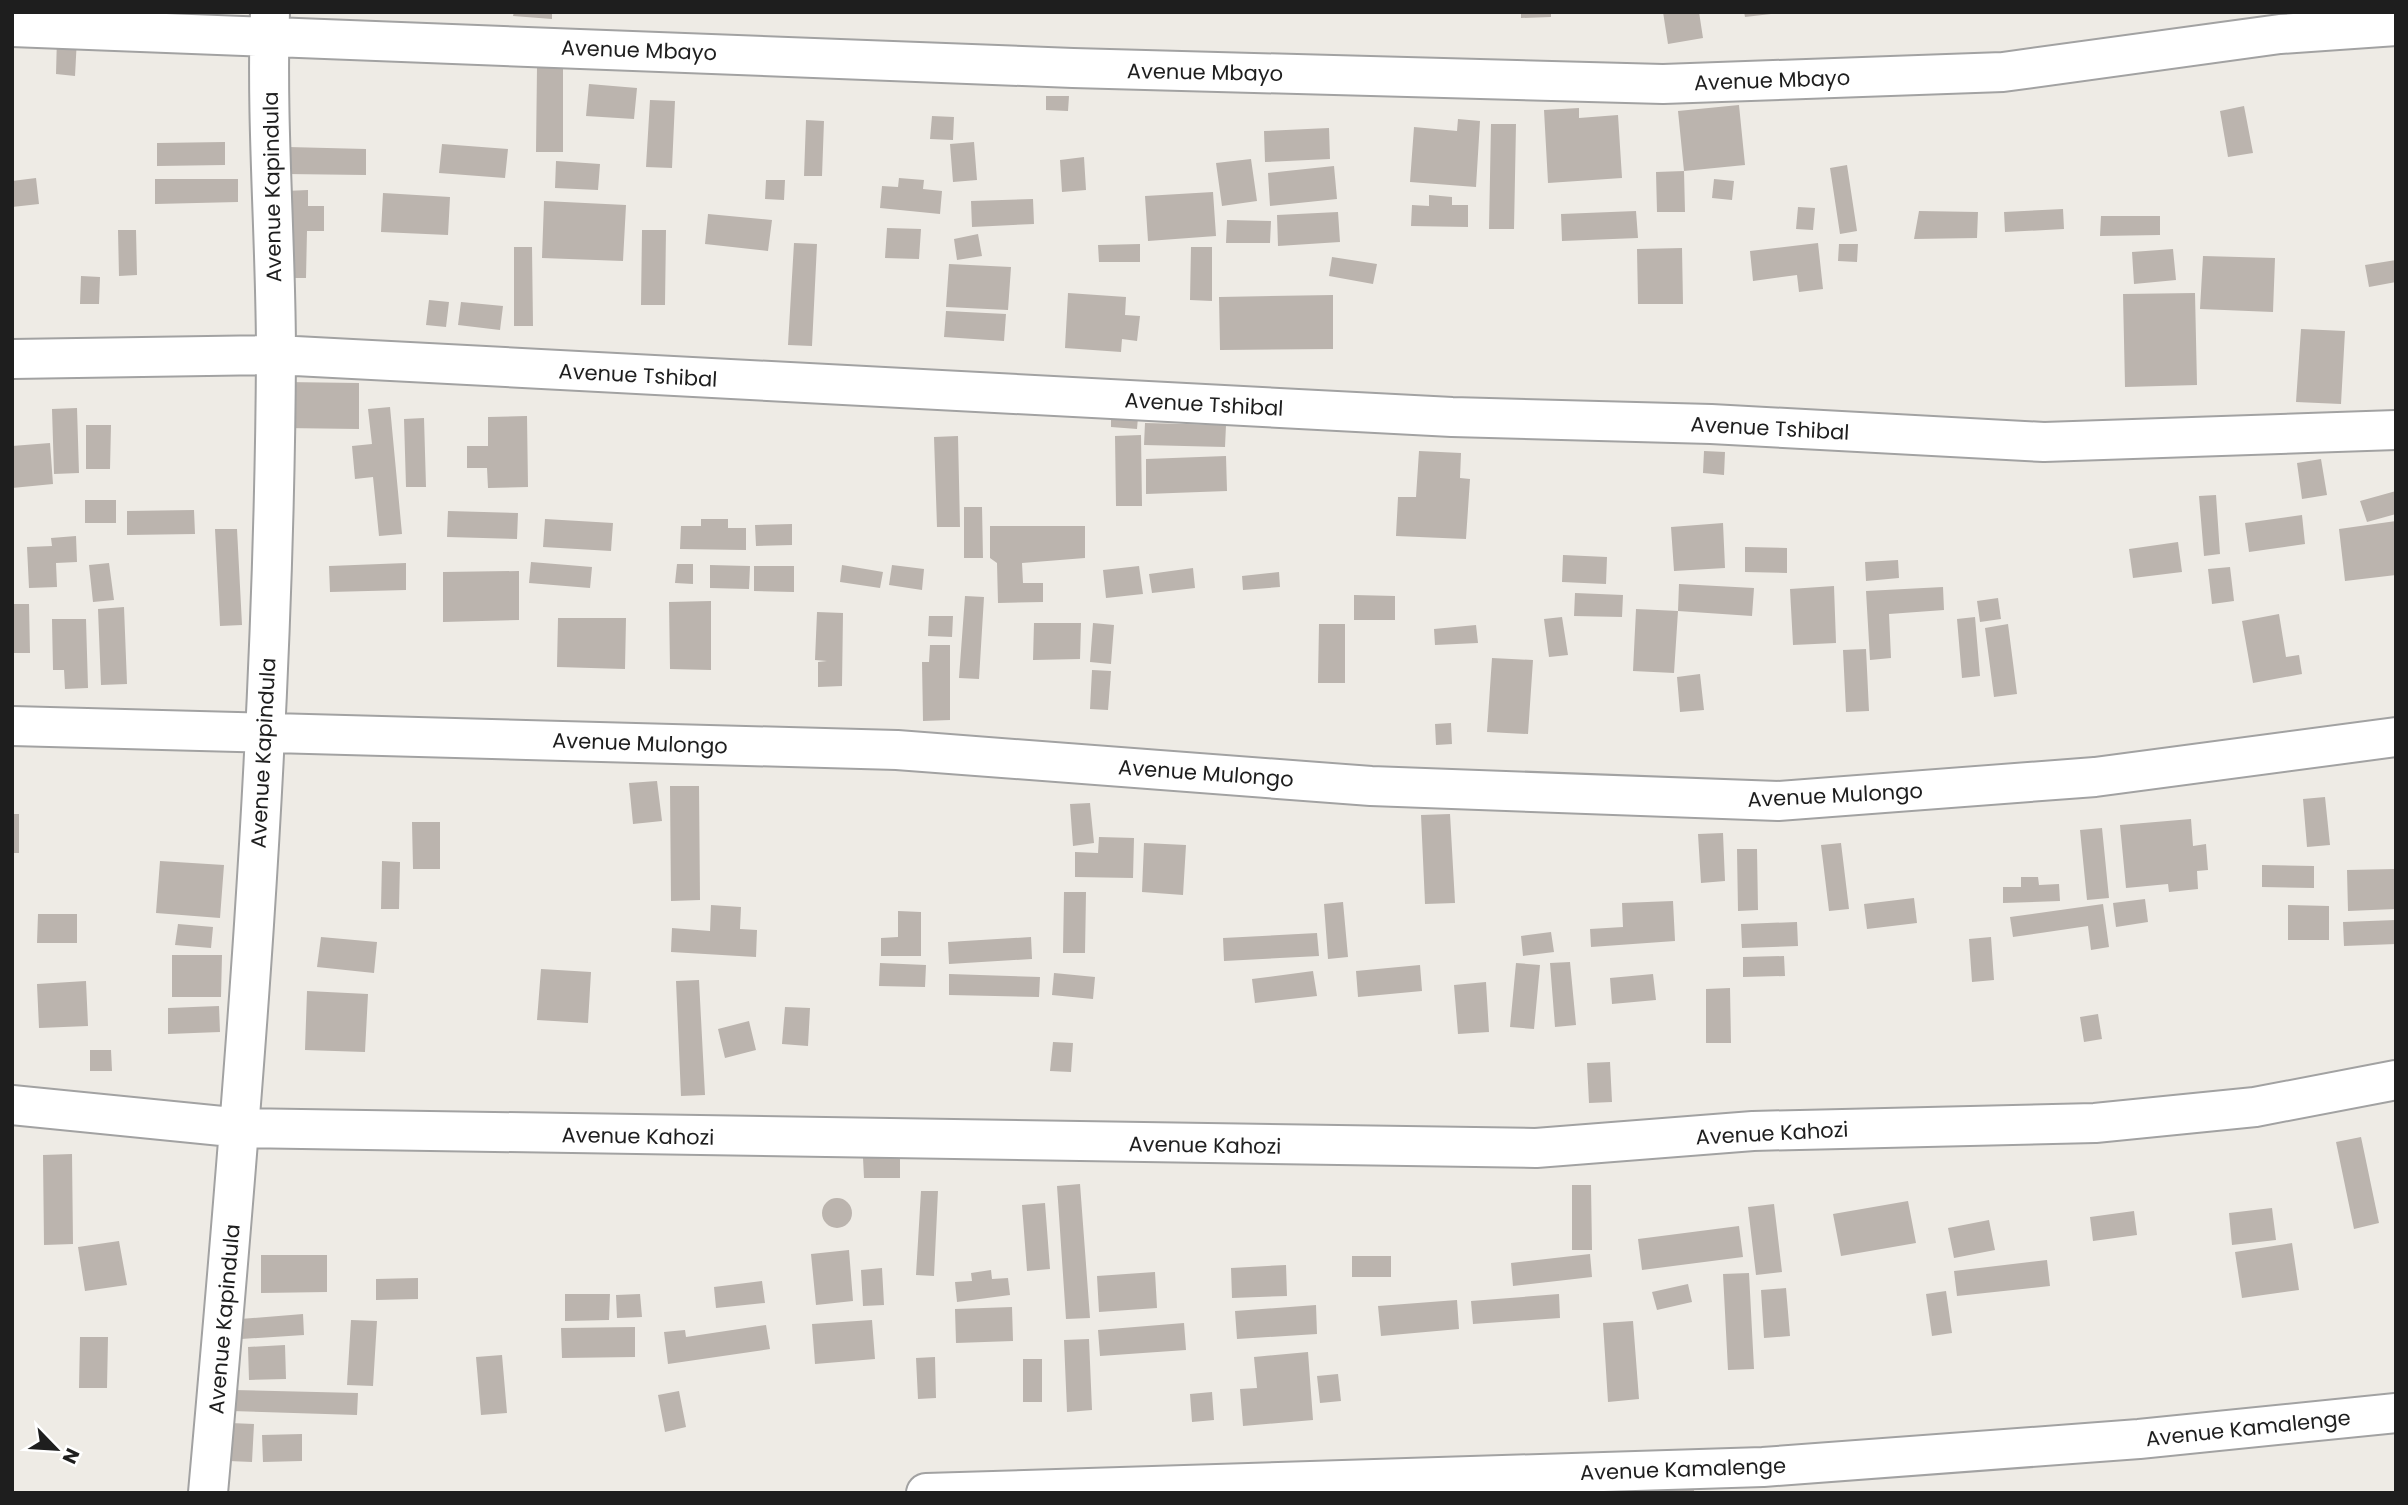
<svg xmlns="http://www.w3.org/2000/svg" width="2408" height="1505" viewBox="0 0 2408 1505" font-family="Poppins,sans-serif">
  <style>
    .building { fill: #bbb4ae }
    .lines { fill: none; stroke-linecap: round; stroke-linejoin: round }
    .minor-casing { stroke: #a2a2a2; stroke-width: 42 }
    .minor { stroke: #fff; stroke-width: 38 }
    .labels { text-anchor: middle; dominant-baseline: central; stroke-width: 5; stroke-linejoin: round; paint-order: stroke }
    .street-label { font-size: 21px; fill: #1e1e1e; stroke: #fff }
  </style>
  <rect width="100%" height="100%" fill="#eeebe5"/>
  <path class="building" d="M514,12H552V19L513,16Z
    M1521,12H1551V17L1521,18Z
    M1663,12H1699L1703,38L1668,44Z
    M1744,12H1771V14L1745,17Z
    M57,37L77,38L75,76L56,74Z
    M537,67H563V152H536Z
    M589,84L637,88L634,119L586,116Z
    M1046,96H1069L1068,111L1046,110Z
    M650,100L675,101L672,168L646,167Z
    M1739,105L1745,165L1684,171L1678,111Z
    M2244,106L2253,153L2228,157L2220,111Z
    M1579,108V118L1618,115L1622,178L1548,183L1544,110Z
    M932,116L954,117L953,140L930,139Z
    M1458,119L1480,121L1476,187L1410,182L1414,127L1457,131Z
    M806,120L824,121L822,176H804Z
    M1491,124H1516L1514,229H1489Z
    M1329,128L1330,159L1265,162L1264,131Z
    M225,142V165L157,166V143Z
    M974,142L977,180L953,182L950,144Z
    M442,144L508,149L505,178L439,173Z
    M288,147L366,149V175L287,174Z
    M1084,157L1086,190L1062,192L1060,160Z
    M1251,159L1257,201L1222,206L1216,163Z
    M556,161L600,164L598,190L555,188Z
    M1847,165L1857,231L1840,234L1830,168Z
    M1334,166L1337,199L1270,206L1268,173Z
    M1684,171L1685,212H1657L1656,172Z
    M36,178L39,204L12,207V181Z
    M899,178L924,180L923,189L942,191L940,214L880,208L882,186L898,187Z
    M155,179H238V202L155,204Z
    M1714,179L1734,181L1732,200L1712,198Z
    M766,180H785L784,200L765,199Z
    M308,190V206H324V231H307L306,278H285V191Z
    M1213,192L1216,236L1148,241L1145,196Z
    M383,193L450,197L448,235L381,232Z
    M1429,195L1452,197V205H1468V227L1411,226L1412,205L1429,206Z
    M1033,199L1034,224L972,227L971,201Z
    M544,201L626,205L623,261L542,258Z
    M1798,207L1815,208L1813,230L1796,229Z
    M2063,209L2064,229L2005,232L2004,212Z
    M1636,211L1638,238L1562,241L1561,214Z
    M1919,211L1978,212L1977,238L1914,239Z
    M1338,212L1340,242L1278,246L1277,215Z
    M708,214L772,220L768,251L705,244Z
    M2101,216H2160V235L2100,236Z
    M1227,220L1271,221L1270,243H1226Z
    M887,228L921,229L919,259L885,258Z
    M118,230H136L137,275L119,276Z
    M642,230H666L665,305H641Z
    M978,234L982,256L957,260L954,239Z
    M794,243L817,244L812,346L788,345Z
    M1818,243L1823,289L1799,292L1797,275L1753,281L1750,251Z
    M1140,244V262H1099L1098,245Z
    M1839,244H1858L1857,262L1838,261Z
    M514,247H532L533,326H514Z
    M1191,247H1212V301L1190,300Z
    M1682,248L1683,304H1638L1637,249Z
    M2173,249L2176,280L2134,284L2132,252Z
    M2203,256L2275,258L2273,312L2200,309Z
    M1332,257L1377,264L1373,284L1329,276Z
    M2396,260V282L2369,287L2365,265Z
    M949,264L1011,267L1008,310L946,307Z
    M81,276L100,277L99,304H80Z
    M1068,293L1126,297L1125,315L1140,316L1137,341L1122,339L1121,352L1065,348Z
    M2195,293L2197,385L2125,387L2123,294Z
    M1333,295V349L1220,350L1219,297Z
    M429,300L449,302L446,327L426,325Z
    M461,302L503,306L500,330L458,325Z
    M946,311L1006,314L1004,341L944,337Z
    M2301,329L2345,331L2341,404L2296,402Z
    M285,382L359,383V429L284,428Z
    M390,407L402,534L379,536L373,477L355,479L352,446L372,444L368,409Z
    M77,408L79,473L54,474L52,409Z
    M1111,415L1138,417L1137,429L1111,427Z
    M527,416L528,487L488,488L487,468H467V446H488V417Z
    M424,418L426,487H406L404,419Z
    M1145,423L1226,425L1225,447L1144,445Z
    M86,425H111L110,469H86Z
    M1141,435L1142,506H1116L1115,436Z
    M958,436L960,527H937L934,437Z
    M50,443L53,484L12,488V446Z
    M1419,451L1461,453L1460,478L1470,479L1466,539L1396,536L1398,497H1416Z
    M1704,451L1725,452L1724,475L1703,473Z
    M1226,456L1227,491L1146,494V459Z
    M2321,459L2327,495L2302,499L2297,463Z
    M2396,491V514L2367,522L2360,501Z
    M2216,495L2220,554L2204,556L2199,496Z
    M85,500H116V523H85Z
    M964,507H982L983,558H964Z
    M194,510L195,534L127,535V511Z
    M448,511L518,513L517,539L447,537Z
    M2302,515L2305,544L2249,552L2245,523Z
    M545,519L613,523L611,551L543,547Z
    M701,519H728V528H746V550L680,549L681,526H701Z
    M2396,521V575L2345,581L2339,529Z
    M1723,523L1725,568L1674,571L1671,527Z
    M792,524V545L756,546L755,525Z
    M990,526H1085V558L1022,563L1023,583H1043V602L998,603L997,563L990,558Z
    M215,529H237L242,625L220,626Z
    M76,536L77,562L56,563L57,587L29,588L27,547L52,546L51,538Z
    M2178,542L2182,572L2133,578L2129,549Z
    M1745,547L1787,548V573L1745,572Z
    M1563,555L1607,557L1606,584L1562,582Z
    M1898,560L1899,578L1866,581L1865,562Z
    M531,562L592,567L590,588L529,583Z
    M109,563L114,600L93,602L89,565Z
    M406,563V590L330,592L329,566Z
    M677,564H693V584L675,583Z
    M710,565L750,566L749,589L710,588Z
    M842,565L883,572L880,588L840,582Z
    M892,565L924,569L922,590L889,585Z
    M754,566H794V592L754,591Z
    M1139,566L1143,594L1106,598L1103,570Z
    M2230,567L2234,601L2212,604L2208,569Z
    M1193,568L1195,588L1152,593L1149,574Z
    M519,571V620L443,622V572Z
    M1279,572L1280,587L1243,590L1242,576Z
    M1679,584L1754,588L1752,616L1678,611Z
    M1834,586L1836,643L1793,645L1790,589Z
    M1943,587L1944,610L1889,614L1891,658L1870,660L1866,591Z
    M1575,593L1623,595L1622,617L1574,616Z
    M1354,595L1395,596V620H1354Z
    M965,596L984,597L979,679L959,678Z
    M1998,598L2001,619L1980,622L1977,601Z
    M711,601V670L670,669L669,602Z
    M12,604H29L30,653H12Z
    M124,607L127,684L101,685L98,609Z
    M1636,609L1678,611L1674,673L1633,671Z
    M817,612L843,613L842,686L818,687V662L827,661L815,660Z
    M2279,614L2286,657L2299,655L2302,674L2253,683L2242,621Z
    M929,616H953L952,637L928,636Z
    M1562,617L1568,655L1549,657L1544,619Z
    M1975,617L1980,676L1962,678L1957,619Z
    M558,618H626L625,669L557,667Z
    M52,619H86L88,688L65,689L64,670H53Z
    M1034,623H1081L1080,659L1033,660Z
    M1093,623L1114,625L1111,664L1090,662Z
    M1319,624H1345V683H1318Z
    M2008,624L2017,694L1994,697L1985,628Z
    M1476,625L1478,643L1435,645L1434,629Z
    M930,645H950V720L923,721L922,662H929Z
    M1866,649L1869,711L1846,712L1843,650Z
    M1492,658L1533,660L1528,734L1487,732Z
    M1092,670L1111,671L1108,710L1090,709Z
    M1700,674L1704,710L1680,712L1677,677Z
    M1451,723L1452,744L1436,745L1435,724Z
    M657,781L662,821L633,824L629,783Z
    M670,786H699L700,900L671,901Z
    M2325,797L2330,845L2307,847L2303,799Z
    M1090,803L1094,843L1073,846L1070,804Z
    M12,814H19V853H12Z
    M1450,814L1455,903L1425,904L1421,815Z
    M2191,819L2193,846L2206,844L2208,870L2197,871L2198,889L2169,892L2168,884L2126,888L2120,825Z
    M412,822H440V869H413Z
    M2102,828L2109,898L2087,900L2080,830Z
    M1723,833L1725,881L1701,883L1698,834Z
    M1099,837L1134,838L1133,878L1075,877V852L1098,853Z
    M1144,843L1186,845L1183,895L1142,892Z
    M1841,843L1849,909L1829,911L1821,845Z
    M1737,849H1757L1758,910L1738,911Z
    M160,861L224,865L220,918L156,913Z
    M382,861L400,862L399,909H381Z
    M2262,865L2314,866V888L2262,887Z
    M2396,869V909L2348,911L2347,870Z
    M2021,877H2038L2039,885L2059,884L2060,901L2003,903V887H2021Z
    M1064,892H1086L1085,953H1063Z
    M1914,898L1917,923L1867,929L1864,904Z
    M2145,899L2148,922L2116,927L2113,903Z
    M1673,901L1675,941L1591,947L1590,929L1623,927L1622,903Z
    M1343,902L1348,957L1328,959L1324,904Z
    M2103,904L2109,947L2091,950L2088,926L2013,937L2010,917Z
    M711,905L741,907L740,929L757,930L756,957L671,952L672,928L710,931Z
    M2288,905L2329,906V940H2288Z
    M898,911L921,912V956H881V938L898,937Z
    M38,914H77V943H37Z
    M2396,920V944L2344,946L2343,922Z
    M1797,922L1798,946L1742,948L1741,924Z
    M178,924L213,927L211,948L175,945Z
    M1551,932L1554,952L1523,956L1521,936Z
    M1317,933L1319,956L1224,961L1223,938Z
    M321,937L377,942L374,973L317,967Z
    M1031,937L1032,959L949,964L948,942Z
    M1991,937L1994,980L1972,982L1969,939Z
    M172,955H222L221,997H172Z
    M1784,956L1785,976L1743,977V957Z
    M1570,962L1576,1025L1555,1027L1550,963Z
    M880,963L926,965L925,987L879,986Z
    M1516,963L1540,965L1534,1029L1510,1027Z
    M1420,965L1422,991L1358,997L1356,971Z
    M541,969L591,972L588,1023L537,1020Z
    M1313,971L1317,996L1255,1003L1252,979Z
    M1054,973L1095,977L1093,999L1052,995Z
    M949,974L1040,977L1039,997L949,995Z
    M1653,974L1656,1000L1612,1004L1610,978Z
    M699,980L705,1095L681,1096L676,981Z
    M86,981L88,1026L39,1028L37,984Z
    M1486,982L1489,1032L1458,1034L1454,985Z
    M1730,988L1731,1043H1706V989Z
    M307,991L368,994L365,1052L305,1050Z
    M219,1006L220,1032L168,1034V1008Z
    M785,1007L810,1008L808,1046L782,1044Z
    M2098,1014L2102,1039L2084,1042L2080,1017Z
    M749,1021L756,1050L725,1058L718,1029Z
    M1053,1042L1073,1043L1071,1072L1050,1071Z
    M90,1050H111L112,1071H90Z
    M1610,1062L1612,1102L1589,1103L1587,1063Z
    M2361,1137L2379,1223L2354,1229L2336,1142Z
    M72,1154L73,1244L44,1245L43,1155Z
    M863,1158H900V1178H864Z
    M1080,1184L1090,1318L1066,1319L1057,1186Z
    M1572,1185H1591L1592,1250H1572Z
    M921,1191H938L934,1276L916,1275Z
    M822 1213a15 15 0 1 1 30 0a15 15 0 1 1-30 0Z
    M1908,1201L1916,1243L1841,1256L1833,1214Z
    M1045,1203L1050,1269L1027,1271L1022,1205Z
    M1774,1204L1782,1272L1756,1275L1748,1207Z
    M2272,1208L2276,1240L2232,1245L2229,1213Z
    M2134,1211L2137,1235L2093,1241L2090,1217Z
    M1989,1220L1995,1250L1954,1258L1948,1228Z
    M1739,1226L1743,1257L1642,1270L1638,1239Z
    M119,1241L127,1285L85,1291L78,1247Z
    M2292,1243L2299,1290L2242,1298L2235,1252Z
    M849,1250L853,1301L816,1305L811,1254Z
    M1590,1254L1592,1277L1513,1286L1511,1263Z
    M261,1255H327V1292L261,1293Z
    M1352,1256H1391V1277H1352Z
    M2047,1260L2050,1286L1957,1296L1954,1271Z
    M1286,1265L1287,1296L1232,1298L1231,1268Z
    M882,1268L884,1305L863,1306L861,1270Z
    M991,1270L992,1279L1008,1278L1010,1295L957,1302L955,1282L972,1281L971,1273Z
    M1155,1272L1157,1308L1099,1312L1097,1276Z
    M1749,1273L1754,1369L1728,1370L1723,1274Z
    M418,1278V1299L376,1300V1279Z
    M762,1281L765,1303L716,1308L714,1287Z
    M1688,1284L1692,1302L1657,1310L1652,1292Z
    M1786,1288L1790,1336L1764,1338L1761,1290Z
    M1946,1291L1952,1333L1932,1336L1926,1294Z
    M565,1294H610L609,1320L565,1321Z
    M640,1294L642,1317L617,1318L616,1295Z
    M1559,1294L1560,1318L1473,1324L1471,1301Z
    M1457,1300L1459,1329L1381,1336L1378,1306Z
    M1316,1305L1317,1334L1237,1339L1235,1311Z
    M1012,1307L1013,1341L956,1343L955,1309Z
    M303,1314L304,1335L241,1339L240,1319Z
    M351,1320L377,1321L373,1386L347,1385Z
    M872,1320L875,1359L815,1364L812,1324Z
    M1633,1321L1639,1399L1608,1402L1603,1323Z
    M1184,1323L1186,1350L1100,1356L1098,1330Z
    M766,1325L770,1349L668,1364L664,1332L685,1330L686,1337Z
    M635,1327V1357L562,1358L561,1328Z
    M80,1337H108L107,1388H79Z
    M1089,1339L1092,1410L1067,1412L1064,1340Z
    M285,1345L286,1379L249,1380L248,1347Z
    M1308,1352L1313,1420L1243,1426L1240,1389L1257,1388L1254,1357Z
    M502,1355L507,1413L481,1415L476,1357Z
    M935,1357L936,1398L918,1399L916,1358Z
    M1023,1359H1042V1402H1023Z
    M1338,1374L1341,1401L1320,1403L1317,1376Z
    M233,1390L358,1393L357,1415L232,1411Z
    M679,1391L686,1427L665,1432L658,1395Z
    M1212,1392L1214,1420L1192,1422L1190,1394Z
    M230,1423L254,1424L252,1462L229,1461Z
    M302,1434V1461L263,1462L262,1435Z
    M1669,1484H1694V1493H1668Z"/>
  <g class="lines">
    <defs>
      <path id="minor" d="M12,27L1073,68L1663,84L2003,72L2280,34L2396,26
        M12,359L276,355L1452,417L1711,424L2044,442L2396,430
        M12,726L897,750L1371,786L1778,801L2095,777L2396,737
        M12,1105L242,1128L1536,1148L1753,1131L2095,1123L2255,1107L2396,1080
        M208,1493C242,1114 274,735 276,355C276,241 266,126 270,12
        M926,1493L1763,1467L2139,1439L2396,1413"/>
    </defs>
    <use href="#minor" class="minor-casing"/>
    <use href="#minor" class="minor"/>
  </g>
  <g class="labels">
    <g class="street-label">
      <text transform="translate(639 50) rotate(2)">Avenue Mbayo</text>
      <text transform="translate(1205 72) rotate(1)">Avenue Mbayo</text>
      <text transform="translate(1772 80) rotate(-2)">Avenue Mbayo</text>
      <text transform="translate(272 187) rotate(-91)">Avenue Kapindula</text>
      <text transform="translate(638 375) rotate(3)">Avenue Tshibal</text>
      <text transform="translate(1204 404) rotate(3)">Avenue Tshibal</text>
      <text transform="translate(1770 428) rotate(3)">Avenue Tshibal</text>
      <text transform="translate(640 743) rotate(2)">Avenue Mulongo</text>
      <text transform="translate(263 753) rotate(-87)">Avenue Kapindula</text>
      <text transform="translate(1206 773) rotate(4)">Avenue Mulongo</text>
      <text transform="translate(1835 795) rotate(-3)">Avenue Mulongo</text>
      <text transform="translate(1772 1133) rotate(-3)">Avenue Kahozi</text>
      <text transform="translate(638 1136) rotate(1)">Avenue Kahozi</text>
      <text transform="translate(1205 1145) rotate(1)">Avenue Kahozi</text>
      <text transform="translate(224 1319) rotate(-85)">Avenue Kapindula</text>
      <text transform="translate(2248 1428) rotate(-6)">Avenue Kamalenge</text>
      <text transform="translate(1683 1469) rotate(-2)">Avenue Kamalenge</text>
    </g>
  </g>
  <rect width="2408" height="1505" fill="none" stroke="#1e1e1e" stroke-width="28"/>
  <g transform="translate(56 1449) rotate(115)" stroke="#ffffff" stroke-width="5" paint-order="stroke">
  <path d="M0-5L12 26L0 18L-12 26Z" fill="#1e1e1e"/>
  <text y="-10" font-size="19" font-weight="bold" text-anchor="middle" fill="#1e1e1e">N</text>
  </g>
</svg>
